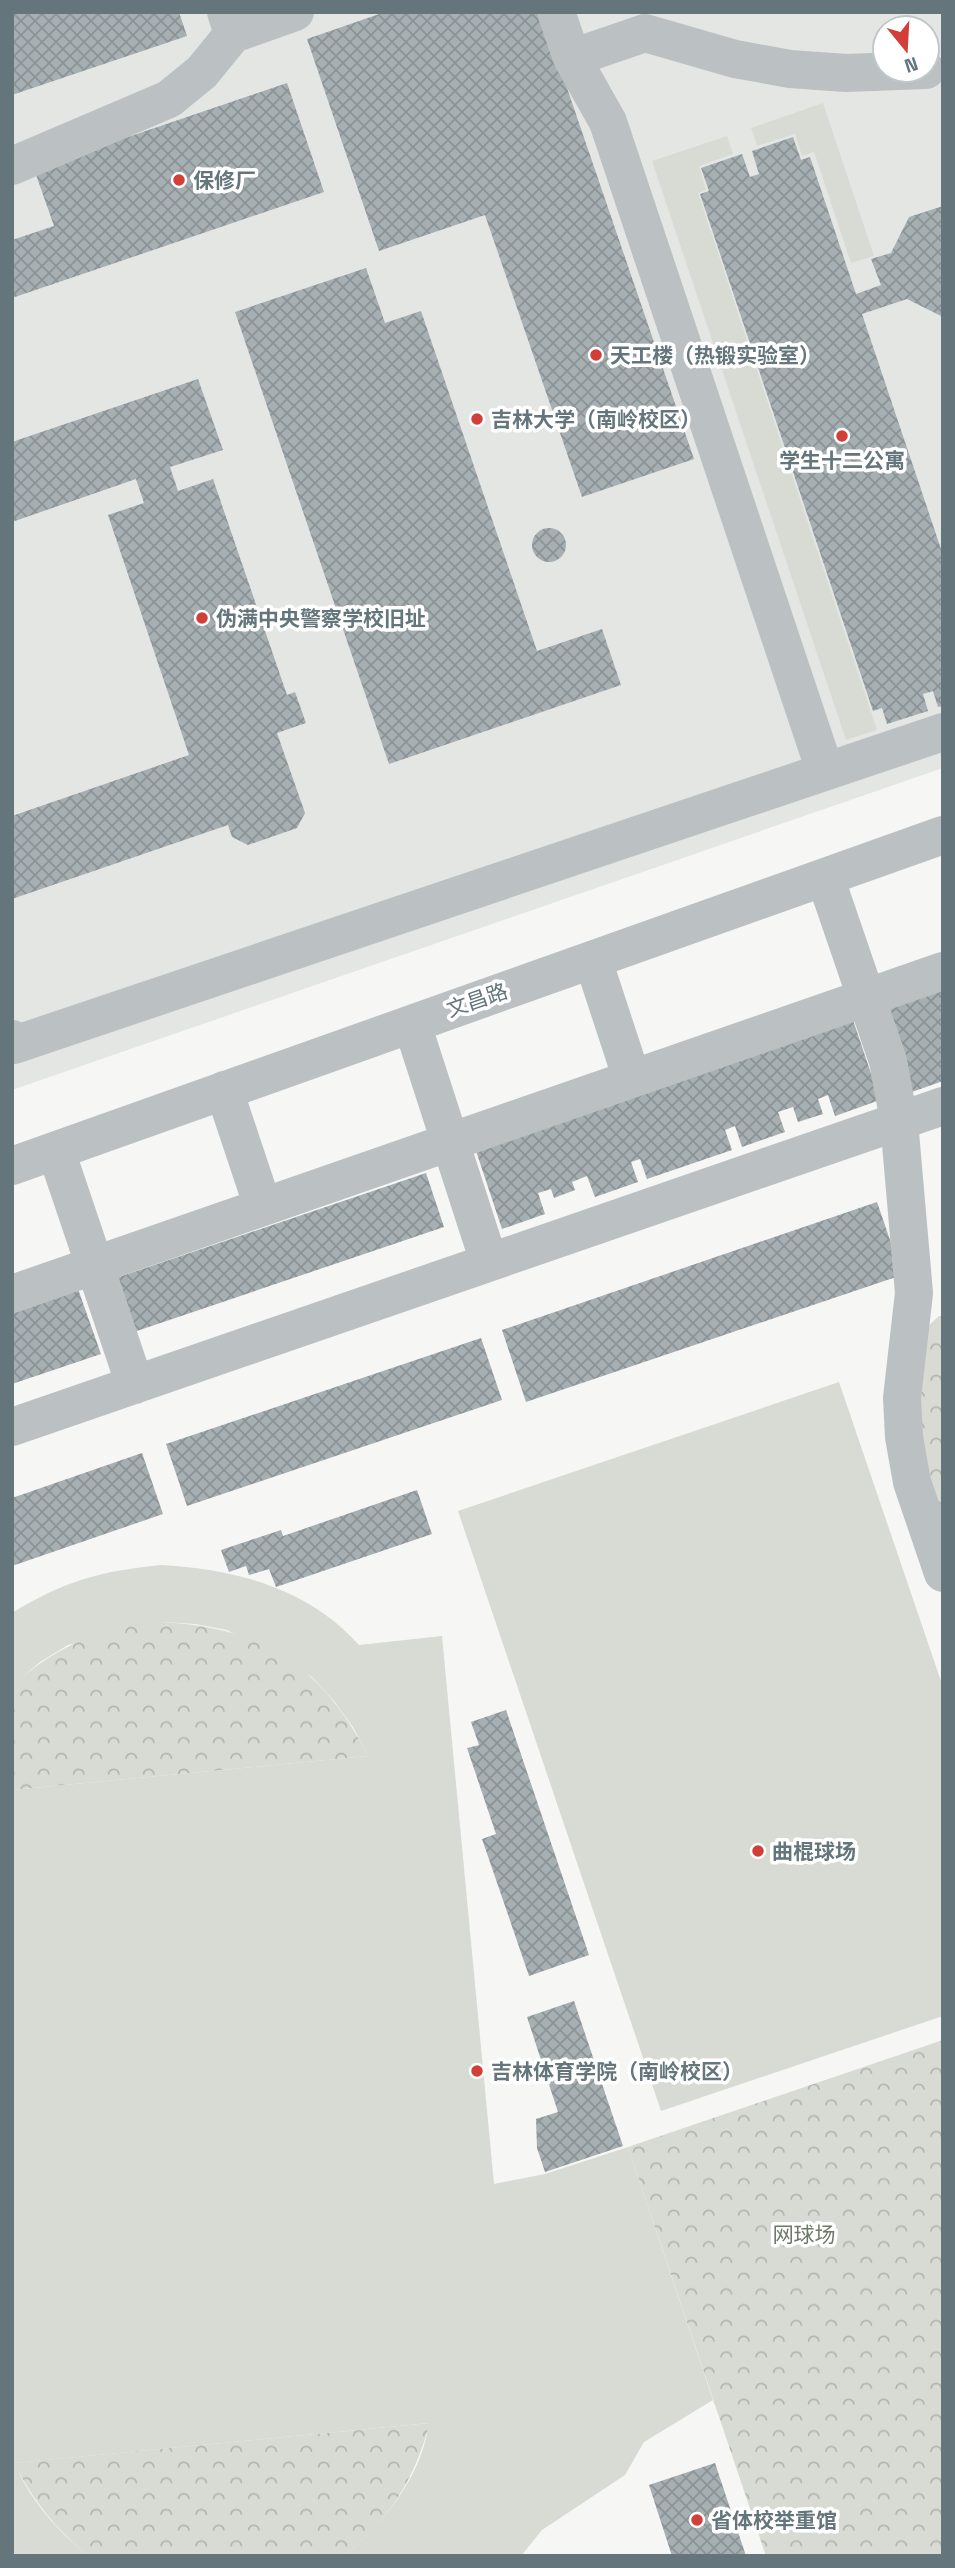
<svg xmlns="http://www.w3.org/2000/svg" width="955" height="2568" viewBox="0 0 955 2568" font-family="'Space Grotesk','Noto Sans SC',sans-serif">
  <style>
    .built { fill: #e4e6e4; fill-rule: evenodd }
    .grass { fill: #d7dbd3 }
    .forest { fill: url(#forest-crowns) }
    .building { fill: url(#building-cross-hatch) }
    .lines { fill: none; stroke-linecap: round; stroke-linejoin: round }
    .minor { stroke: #bbc1c3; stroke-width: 38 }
    .poi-dot { fill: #d23f38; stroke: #fff; stroke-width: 2.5 }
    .labels { text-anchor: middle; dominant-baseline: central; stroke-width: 7; stroke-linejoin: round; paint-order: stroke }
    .poi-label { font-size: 21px; font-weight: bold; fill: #64767c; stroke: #fff; text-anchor: start }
    .street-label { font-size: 21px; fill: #64767c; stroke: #fff }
    .park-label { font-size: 21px; fill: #6e7967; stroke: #fff }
  </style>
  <defs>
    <pattern id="forest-crowns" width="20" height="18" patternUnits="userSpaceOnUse" patternTransform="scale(1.75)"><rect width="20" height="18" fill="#d7dbd3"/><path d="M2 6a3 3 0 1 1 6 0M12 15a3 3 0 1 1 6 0" fill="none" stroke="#b2b6b0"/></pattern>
    <pattern id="building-cross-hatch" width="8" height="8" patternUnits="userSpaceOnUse" patternTransform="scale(1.75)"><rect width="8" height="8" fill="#a6afb2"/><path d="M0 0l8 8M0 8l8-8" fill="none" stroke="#8b9396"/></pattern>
  </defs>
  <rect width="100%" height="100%" fill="#f6f6f4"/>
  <path class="built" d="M12,12H943V768L12,1090ZM885,28H927V70H885Z"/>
  <path class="grass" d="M823,103L874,256L851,263L814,152L802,156L795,134L757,146L751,128Z
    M727,136L733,154L699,166L706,190L698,193L877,730L846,740L652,161Z
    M839,1382L943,1687V2016L661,2111L458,1511Z
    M161,1565C235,1569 308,1588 359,1645L442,1636L494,2184L545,2174L628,2147L713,2400L644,2442L625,2475L542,2530L521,2556H344C385,2521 421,2478 429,2423L15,2463C28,2498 59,2533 89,2556H12V1790L368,1756L353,1727L334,1701L312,1677L227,1630L195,1624L162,1622L68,1645L40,1662L12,1686V1613C64,1581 101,1571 161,1565Z"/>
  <path class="forest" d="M939,1316L943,1317V1520L924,1458L918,1411L927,1327Z
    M162,1622C262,1627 323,1667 368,1756L12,1790V1686L15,1683C61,1644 101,1627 162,1622Z
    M943,2040V2556H766L628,2147Z
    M430,2423C412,2484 392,2515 344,2556H89C56,2530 33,2500 14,2463Z"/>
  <path class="building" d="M12,12H179L187,36L12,95Z
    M385,12H541L694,459L582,497L485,215L379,251L307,39Z
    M287,83L324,192L12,298V240L54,226L34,169Z
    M793,137L801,160L810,157L856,294L881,285L871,259L891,253L909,217L943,206V317L907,299L862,314L943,555V706L938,707L933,691L923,694L928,711L887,724L882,708L873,711L700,194L709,191L701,168L742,154L750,177L759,174L752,151Z
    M366,268L385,323L421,311L537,651L602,629L621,685L389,764L235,312Z
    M198,379L223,450L170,467L178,491L213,479L287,695L295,692L306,723L277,733L305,813L297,828L248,845L232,837L228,825L12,899V816L189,755L108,515L144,503L136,479L12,522V442Z
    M532 545a17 17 0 1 1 34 0a17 17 0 1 1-34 0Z
    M943,987V1081L912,1092L883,1007Z
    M853,1020L880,1100L835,1116L828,1095L818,1099L823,1114L798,1122L793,1107L778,1112L785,1132L742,1147L735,1126L725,1130L732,1150L647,1179L640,1159L631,1162L638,1182L595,1197L587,1176L572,1182L575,1190L554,1198L551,1189L538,1193L545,1214L502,1229L475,1148Z
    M426,1173L444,1227L125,1335L107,1281Z
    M877,1202L902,1275L526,1402L502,1330Z
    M78,1289L101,1354L12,1384V1312Z
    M481,1338L502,1400L187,1506L166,1444Z
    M142,1453L163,1514L12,1566V1498Z
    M417,1490L432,1534L276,1587L269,1569L249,1575L246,1566L229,1572L221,1550L281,1530L283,1536Z
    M506,1710L589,1955L529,1976L482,1839L496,1834L467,1748L479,1745L471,1722Z
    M574,2001L623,2146L545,2172L537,2148L536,2119L558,2112L527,2017Z
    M715,2463L746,2556H672L649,2485Z"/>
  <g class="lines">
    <path class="minor" d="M226,12L233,34L295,12
      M556,12L572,58L608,122L825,771
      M572,58L645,33L735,59L790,69L846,73L926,70
      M12,166L169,99L202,72L233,34
      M825,877L888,1061L899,1121L914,1293L902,1398L904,1437L912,1482L943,1573
      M593,960L632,1079
      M412,1024L489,1262
      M12,1039L14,1045L943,732
      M224,1090L263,1207
      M56,1151L135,1385
      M12,1166L943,835
      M12,1294L943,971
      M12,1427L943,1106"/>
  </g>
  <g class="poi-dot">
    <circle cx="179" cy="180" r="7"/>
    <circle cx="596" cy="355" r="7"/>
    <circle cx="477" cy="419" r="7"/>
    <circle cx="842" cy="436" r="7"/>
    <circle cx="202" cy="618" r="7"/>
    <circle cx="758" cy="1851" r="7"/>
    <circle cx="477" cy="2071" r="7"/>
    <circle cx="697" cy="2520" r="7"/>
  </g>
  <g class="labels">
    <g class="poi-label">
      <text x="193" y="180">保修厂</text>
      <text x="610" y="355">天工楼（热锻实验室）</text>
      <text x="491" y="419">吉林大学（南岭校区）</text>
      <text x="842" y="460" text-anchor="middle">学生十二公寓</text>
      <text x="216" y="618">伪满中央警察学校旧址</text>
      <text x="772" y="1851">曲棍球场</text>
      <text x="491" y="2071">吉林体育学院（南岭校区）</text>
      <text x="711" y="2520">省体校举重馆</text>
    </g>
    <g class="street-label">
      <text transform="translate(477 1000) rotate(-19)">文昌路</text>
    </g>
    <g class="park-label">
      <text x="804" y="2234">网球场</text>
    </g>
  </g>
  <rect width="955" height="2568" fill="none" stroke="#64767c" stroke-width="28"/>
  <g transform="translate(906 49) rotate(162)"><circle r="33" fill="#ffffff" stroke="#c1c8cb" stroke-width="2"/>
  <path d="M0-5L12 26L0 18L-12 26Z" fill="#d23f38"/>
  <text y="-10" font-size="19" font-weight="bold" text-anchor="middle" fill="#64767c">N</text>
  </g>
</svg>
